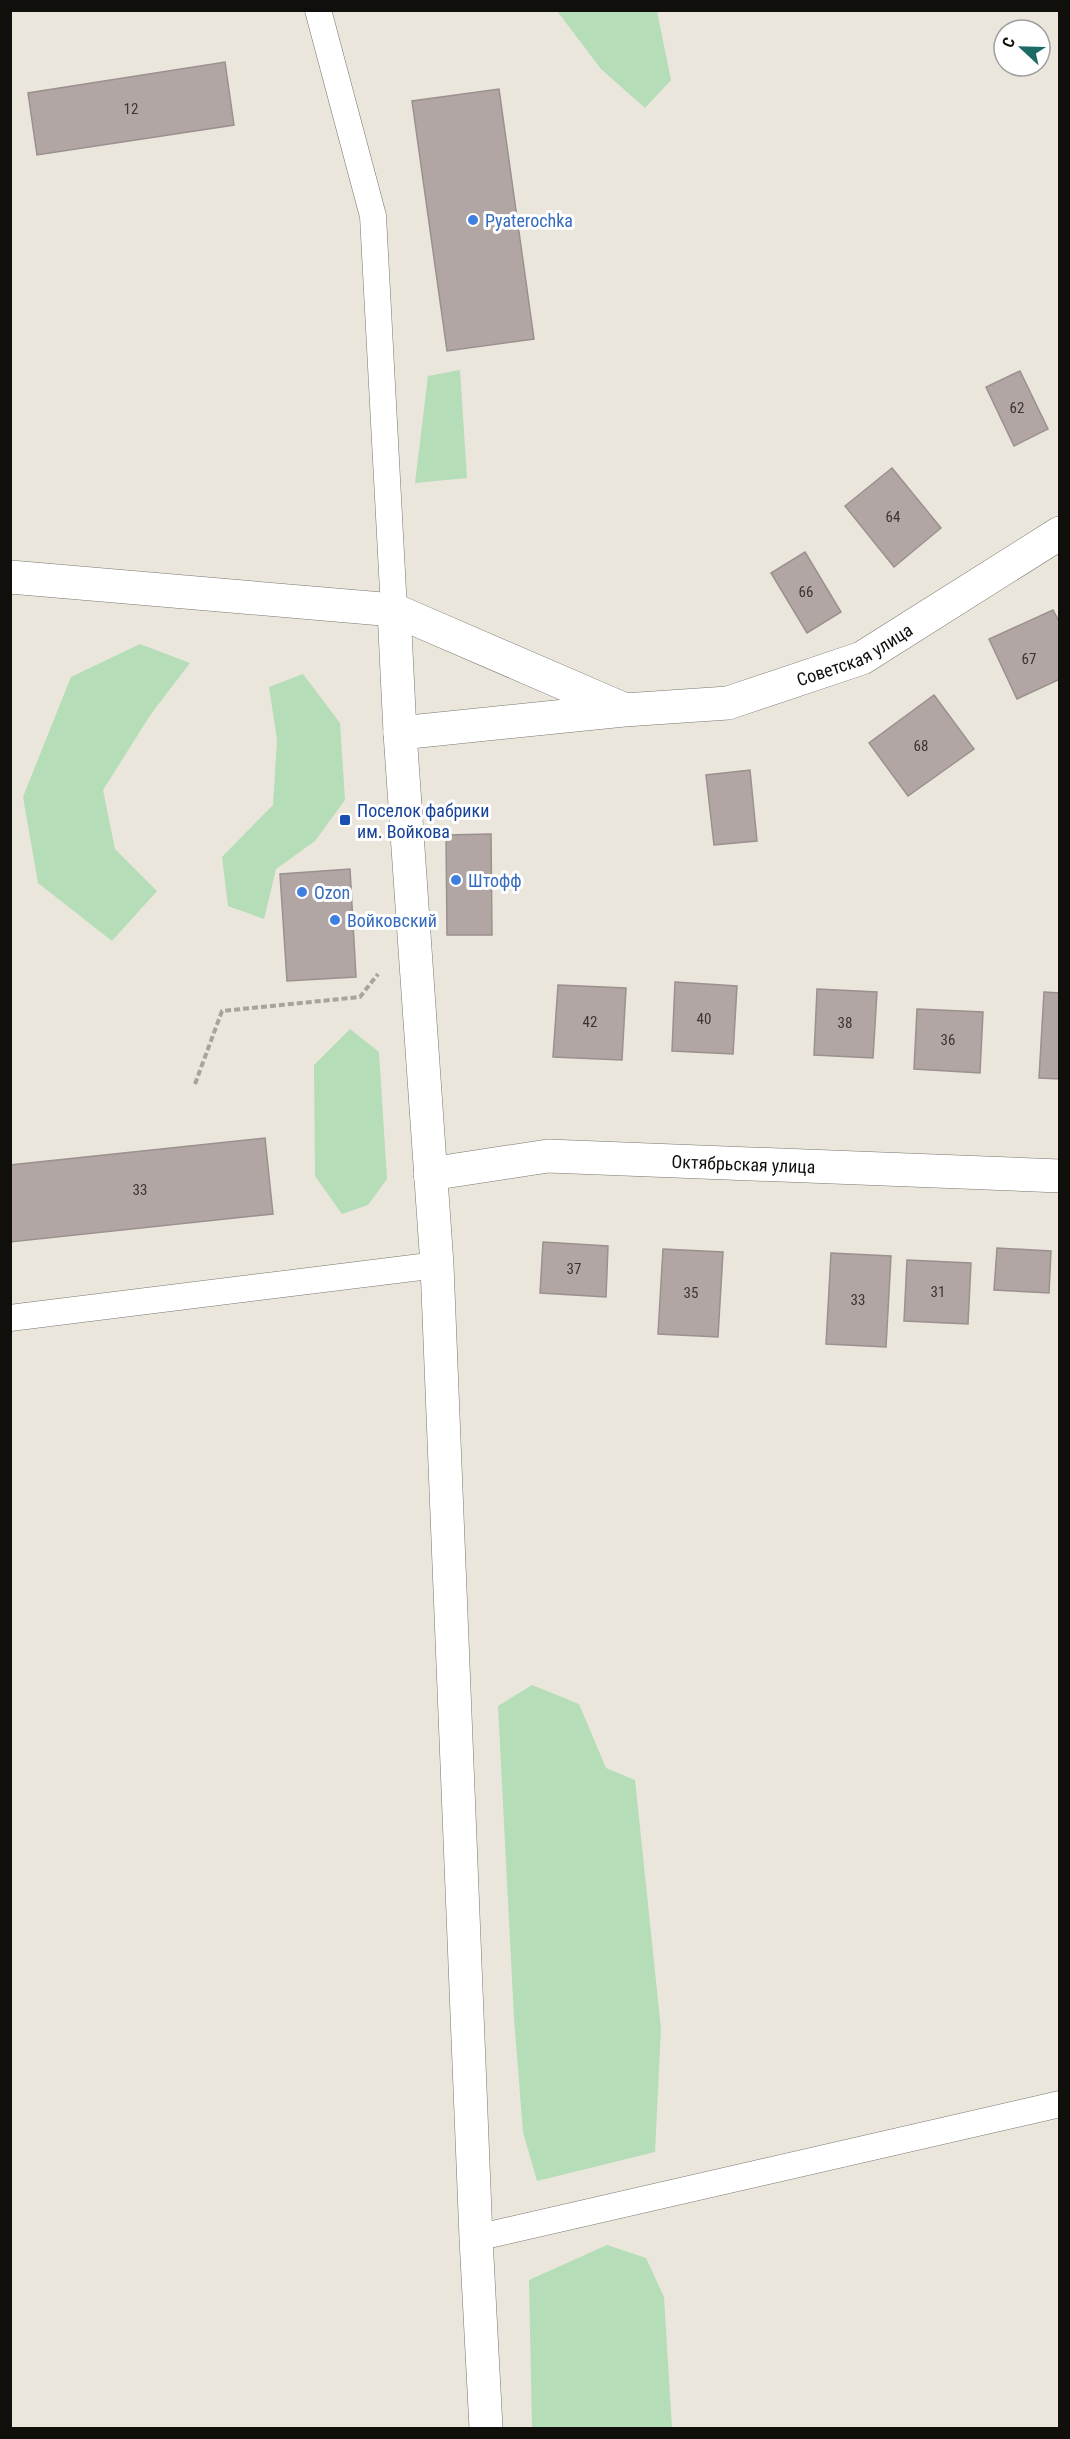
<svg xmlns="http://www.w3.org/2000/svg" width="1070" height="2439" viewBox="0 0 1070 2439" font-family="'Roboto Condensed',sans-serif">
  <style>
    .green { fill: #b5ddb7 }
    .building { fill: #b2a6a5; stroke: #9b908f; stroke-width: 1.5 }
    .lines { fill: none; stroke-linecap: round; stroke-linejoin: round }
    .lane-casing { stroke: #79766d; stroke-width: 27 }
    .street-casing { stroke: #79766d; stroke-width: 34 }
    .path { stroke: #a7a49c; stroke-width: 4; stroke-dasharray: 6 3; stroke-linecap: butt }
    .lane { stroke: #fff; stroke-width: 26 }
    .street { stroke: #fff; stroke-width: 33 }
    .shop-dot { fill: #3f7fe0; stroke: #fff; stroke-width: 2 }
    .transit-dot { fill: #1a4fb4; stroke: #fff; stroke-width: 2 }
    .labels { text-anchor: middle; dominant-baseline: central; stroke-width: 6; stroke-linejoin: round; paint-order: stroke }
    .number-label { font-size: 15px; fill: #393532 }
    .shop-label { font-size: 18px; fill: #366cbe; stroke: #fff; text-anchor: start }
    .street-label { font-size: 18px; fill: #110f0c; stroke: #fff }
    .transit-label { font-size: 18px; fill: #164399; stroke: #fff; text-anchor: start }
  </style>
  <rect width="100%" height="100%" fill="#eae6dc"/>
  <path class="green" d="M557,11H657L671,80L645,108L601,69Z
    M460,370L467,478L415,483L428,376Z
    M140,644L190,663L151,714L103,790L115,849L157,891L112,941L38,883L23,797L71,677Z
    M303,674L340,723L345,800L315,841L276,869L264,919L228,906L222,857L273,805L277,740L269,687Z
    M350,1029L379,1052L387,1179L368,1205L342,1214L315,1176L314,1065Z
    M532,1685L579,1704L606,1768L635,1780L661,2029L655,2152L537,2181L523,2132L514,2018L498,1706Z
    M607,2245L646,2258L664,2297L672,2428H532L529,2280Z"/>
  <path class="building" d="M225,62L234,125L37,155L28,93Z
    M499,89L534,339L447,351L412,101Z
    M1020,371L1048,429L1014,446L986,387Z
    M892,468L941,528L894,567L845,506Z
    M805,552L841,612L807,633L771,573Z
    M1053,610L1060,623V679L1017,699L989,639Z
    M934,695L974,749L908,796L869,743Z
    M750,770L757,841L714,845L706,775Z
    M491,834L492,935H447L446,835Z
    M350,869L356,977L287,981L280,874Z
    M675,982L737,986L733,1054L672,1051Z
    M558,985L626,988L622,1060L553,1057Z
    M817,989L877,992L873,1058L814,1055Z
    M1044,992L1060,993V1079L1039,1078Z
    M917,1009L983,1012L980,1073L914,1069Z
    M265,1138L273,1214L10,1242V1165Z
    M543,1242L608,1246L606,1297L540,1293Z
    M997,1248L1051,1251L1049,1293L994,1290Z
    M663,1249L723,1252L718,1337L658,1334Z
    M831,1253L891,1256L886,1347L826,1344Z
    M907,1260L971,1263L968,1324L904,1321Z"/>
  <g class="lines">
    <defs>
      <path id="lane" d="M318,10L373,216L394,610
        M10,1318L437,1265
        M476,2238L1060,2104"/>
      <g id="street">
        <path d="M10,577L394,610L623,709"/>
        <path d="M394,610L400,733L437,1265L476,2238L486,2428"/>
        <path id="s1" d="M400,733L624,710L728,703L862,658L1060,533"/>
        <path id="s2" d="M430,1174L548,1156L1060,1176"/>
      </g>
    </defs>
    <use href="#lane" class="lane-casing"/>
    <use href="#street" class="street-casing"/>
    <path class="path" d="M195,1084L222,1011L360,997L378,974"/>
    <use href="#lane" class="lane"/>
    <use href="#street" class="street"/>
  </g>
  <g class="shop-dot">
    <circle cx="473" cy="220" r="6"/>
    <circle cx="456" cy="880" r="6"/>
    <circle cx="302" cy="892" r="6"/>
    <circle cx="335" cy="920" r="6"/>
  </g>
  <rect class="transit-dot" x="339" y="814" width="12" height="12" rx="3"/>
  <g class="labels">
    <g class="number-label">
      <text x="131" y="109">12</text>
      <text x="1017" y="408">62</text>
      <text x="893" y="517">64</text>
      <text x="806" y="592">66</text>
      <text x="1029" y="659">67</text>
      <text x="921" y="746">68</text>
      <text x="704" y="1019">40</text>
      <text x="590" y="1022">42</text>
      <text x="845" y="1023">38</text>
      <text x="948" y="1040">36</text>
      <text x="140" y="1190">33</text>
      <text x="574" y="1269">37</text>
      <text x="938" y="1292">31</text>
      <text x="691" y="1293">35</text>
      <text x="858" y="1300">33</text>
    </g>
    <g class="shop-label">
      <text x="485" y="220">Pyaterochka</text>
      <text x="468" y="880">Штофф</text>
      <text x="314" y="892">Ozon</text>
      <text x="347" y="920">Войковский</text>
    </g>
    <g class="street-label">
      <text stroke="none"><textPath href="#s1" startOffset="465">Советская улица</textPath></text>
      <text stroke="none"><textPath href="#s2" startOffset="315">Октябрьская улица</textPath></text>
    </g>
    <g class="transit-label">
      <text x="357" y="810">Поселок фабрики<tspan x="357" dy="21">им. Войкова</tspan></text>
    </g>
  </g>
  <rect width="1070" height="2439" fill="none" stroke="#110f0c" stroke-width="24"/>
  <g transform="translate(1022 48) rotate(292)"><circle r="28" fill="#ffffff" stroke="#a09f9e" stroke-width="1.5"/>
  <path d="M0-4.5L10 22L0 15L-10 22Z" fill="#1e6a66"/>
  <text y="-9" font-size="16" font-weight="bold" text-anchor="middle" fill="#110f0c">С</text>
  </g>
</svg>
